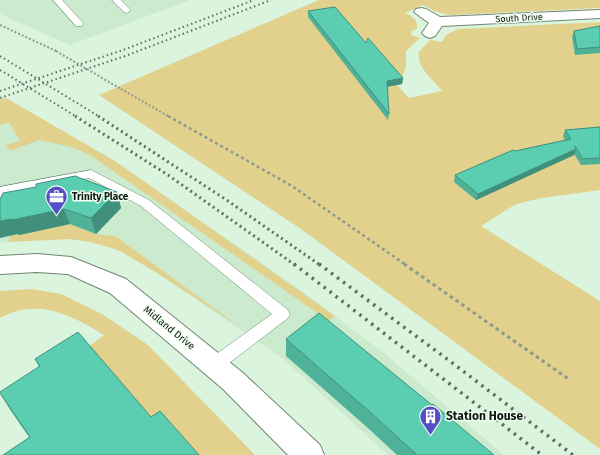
<svg xmlns="http://www.w3.org/2000/svg" width="600" height="455" viewBox="0 0 600 455" font-family="'Fira Sans',sans-serif">
  <style>
    .built { fill: #cbeace }
    .green { fill: #e2d18d }
    .lines { fill: none; stroke-linecap: round; stroke-linejoin: round }
    .service-casing { stroke: #708773; stroke-width: 1 }
    .minor-casing { stroke: #708773; stroke-width: 2 }
    .path-far2 { stroke: #8a9c8b; stroke-width: 2; stroke-dasharray: 2 2; stroke-linecap: butt }
    .path-far1 { stroke: #8a9c8b; stroke-width: 2.5; stroke-dasharray: 3 3; stroke-linecap: butt }
    .path { stroke: #8a9c8b; stroke-width: 3; stroke-dasharray: 3.5 3.5; stroke-linecap: butt }
    .service { fill: #fff; fill-rule: evenodd }
    .minor { fill: #fff; fill-rule: evenodd }
    .rail-far2 { stroke: #5f6e61; stroke-width: 2; stroke-dasharray: 1.5 3; stroke-linecap: butt }
    .rail-far1 { stroke: #5f6e61; stroke-width: 3; stroke-dasharray: 2 3.5; stroke-linecap: butt }
    .rail { stroke: #5f6e61; stroke-width: 3.5; stroke-dasharray: 2.5 5; stroke-linecap: butt }
    .path-bridge { stroke: #8a9c8b; stroke-width: 2; stroke-dasharray: 2 2; stroke-linecap: butt }
    .wall { fill: #4eb198 }
    .shaded-wall { fill: #40907c }
    .building { fill: #5bceb1; stroke: #40907c }
    .labels { text-anchor: middle; dominant-baseline: central; stroke-width: 3; stroke-linejoin: round; paint-order: stroke }
    .far-street-label { font-size: 9px; fill: #0f1710; stroke: #effef0 }
    .poi-label { font-size: 10px; font-weight: bold; fill: #0f1710; stroke: #effef0; text-anchor: start }
    .street-label { font-size: 10px; fill: #0f1710; stroke: #effef0 }
    .near-poi-label { font-size: 12px; font-weight: bold; fill: #0f1710; stroke: #effef0; text-anchor: start }
  </style>
  <rect width="100%" height="100%" fill="#dbf4dd"/>
  <path class="built" d="M0,0H190L70,45L0,14Z
    M0,95L115,161L302,291L385,354L504,455H388L282,358L154,271L118,250L91,242L70,239L25,240L0,243Z"/>
  <path class="green" d="M319,0H600V8L449,15L434,11L423,5L405,13C413,17 418,19 417,29L412,31L411,35L420,38L406,51V66L400,83L396,84L409,98L442,91C434,80 416,68 419,52L430,40L442,42L446,35L458,29L600,22V190L542,198L516,204L481,226L600,301V449L301,229L99,95Z
    M6,98L115,161L335,316L329,321L90,155L72,147L39,140L10,151L6,145L20,141L9,122L0,125V100Z
    M70,224L96,234L115,236L240,327L154,271L118,250L91,242L70,239L9,242L10,236Z
    M32,289L61,294L102,314L148,345L255,455H189L156,433L85,349L104,335C77,319 49,303 17,311C11,312 5,316 0,318V291Z"/>
  <g class="lines">
    <defs>
      <path id="service" d="M53,0H62L82,22L83,24L82,26H76Z
        M112,0H121L131,10L127,13L124,12Z
        M91,170L149,200L288,310L290,314L288,318L220,370L214,372L208,370L206,365L208,360L272,314L141,206L89,178L9,193L8,210L6,213L0,214V187Z"/>
      <path id="minor" d="M421,8L426,9L440,17L600,10V18L442,26L435,36L430,38L425,36L422,33L429,23L414,12L416,9Z
        M37,254L71,257L126,279L243,373L320,445L324,455H288L223,389L110,293L68,274L37,272L0,274V256Z"/>
    </defs>
    <use href="#service" class="service-casing"/>
    <use href="#minor" class="minor-casing"/>
    <path class="path-far2" d="M0,25L56,51
      M121,89L170,117"/>
    <path class="path-far1" d="M168,116L292,186L406,265"/>
    <path class="path" d="M404,264L570,380"/>
    <use href="#service" class="service"/>
    <use href="#minor" class="minor"/>
    <path class="rail-far2" d="M0,56L100,117
      M0,70L77,117
      M0,91L123,50L254,0
      M0,98L128,55L271,0"/>
    <path class="rail-far1" d="M75,116L168,175L295,265
      M98,116L228,201L320,265"/>
    <path class="rail" d="M294,264L542,455
      M319,264L459,368L573,455"/>
    <path class="path-bridge" d="M56,51L121,89"/>
  </g>
  <path class="wall" d="M308,11L366,43L403,78L402,84L387,87L389,114L388,120L308,17Z
    M600,26V53L575,55L572,37L574,31Z
    M600,127V164L581,165L574,154V155L476,200L454,182L455,175L515,151L565,140L563,136L565,130Z
    M117,192L121,208L96,234L70,224L19,235L0,199Z
    M286,339L494,455H397L369,429L286,356Z
    M35,359L151,417L199,455L29,437L9,408L0,393L39,367Z"/>
  <path class="shaded-wall" d="M403,78L402,84L386,87L387,81Z
    M576,149L574,155L476,200L478,194Z
    M117,192L121,208L96,234L91,218Z
    M64,209L70,224L19,235L18,234L0,238V221Z"/>
  <path class="building" d="M335,7L366,43L368,38L403,78L387,81L389,114L308,11Z
    M600,26V47L577,49L574,31Z
    M600,127V158L583,159L575,146L576,149L478,194L455,175L513,150L515,151L571,139L565,130Z
    M75,176L117,192L91,218L64,209L12,220L11,219L0,221V199L3,193L36,187V184Z
    M319,313L432,405L433,404L494,455H417L371,413L286,339Z
    M78,332L151,417L160,411L199,455H3L30,437L0,393V392L40,366L35,359Z"/>
  <defs>
    <symbol id="office-pin" viewBox="-11 -11 22 30"><path d="M0 17L-7.5 6A9.5 9.5 0 1 1 7.5 6Z" fill="#554fc7" stroke="#effef0"/><path d="M-6-3h4V-5.5h4V-3h4V5H-6ZM-1-4.5V-3h2v-1.5ZM-6 0V1H6V0Z" fill="#fff"/></symbol>
    <symbol id="building-pin" viewBox="-11 -11 22 30"><path d="M0 17L-7.5 6A9.5 9.5 0 1 1 7.5 6Z" fill="#554fc7" stroke="#effef0"/><path d="M-4-6H4V6H1V3H-1V6H-4ZM-2.5-4.3h1.7v1.8h-1.7ZM.8-4.3h1.7v1.8H.8ZM-2.5-1h1.7V.8h-1.7ZM.8-1h1.7V.8H.8Z" fill="#fff"/></symbol>
  </defs>
  <g fill-rule="evenodd">
    <use href="#office-pin" x="44" y="184" width="25" height="34"/>
    <use href="#building-pin" x="418" y="404" width="25" height="34"/>
  </g>
  <g class="labels">
    <g class="far-street-label">
      <text transform="translate(519 18) rotate(-3)">South Drive</text>
    </g>
    <g class="poi-label">
      <text x="72" y="197">Trinity Place</text>
    </g>
    <g class="street-label">
      <text transform="translate(169 328) rotate(39)">Midland Drive</text>
    </g>
    <g class="near-poi-label">
      <text x="446" y="416">Station House</text>
    </g>
  </g>
</svg>
